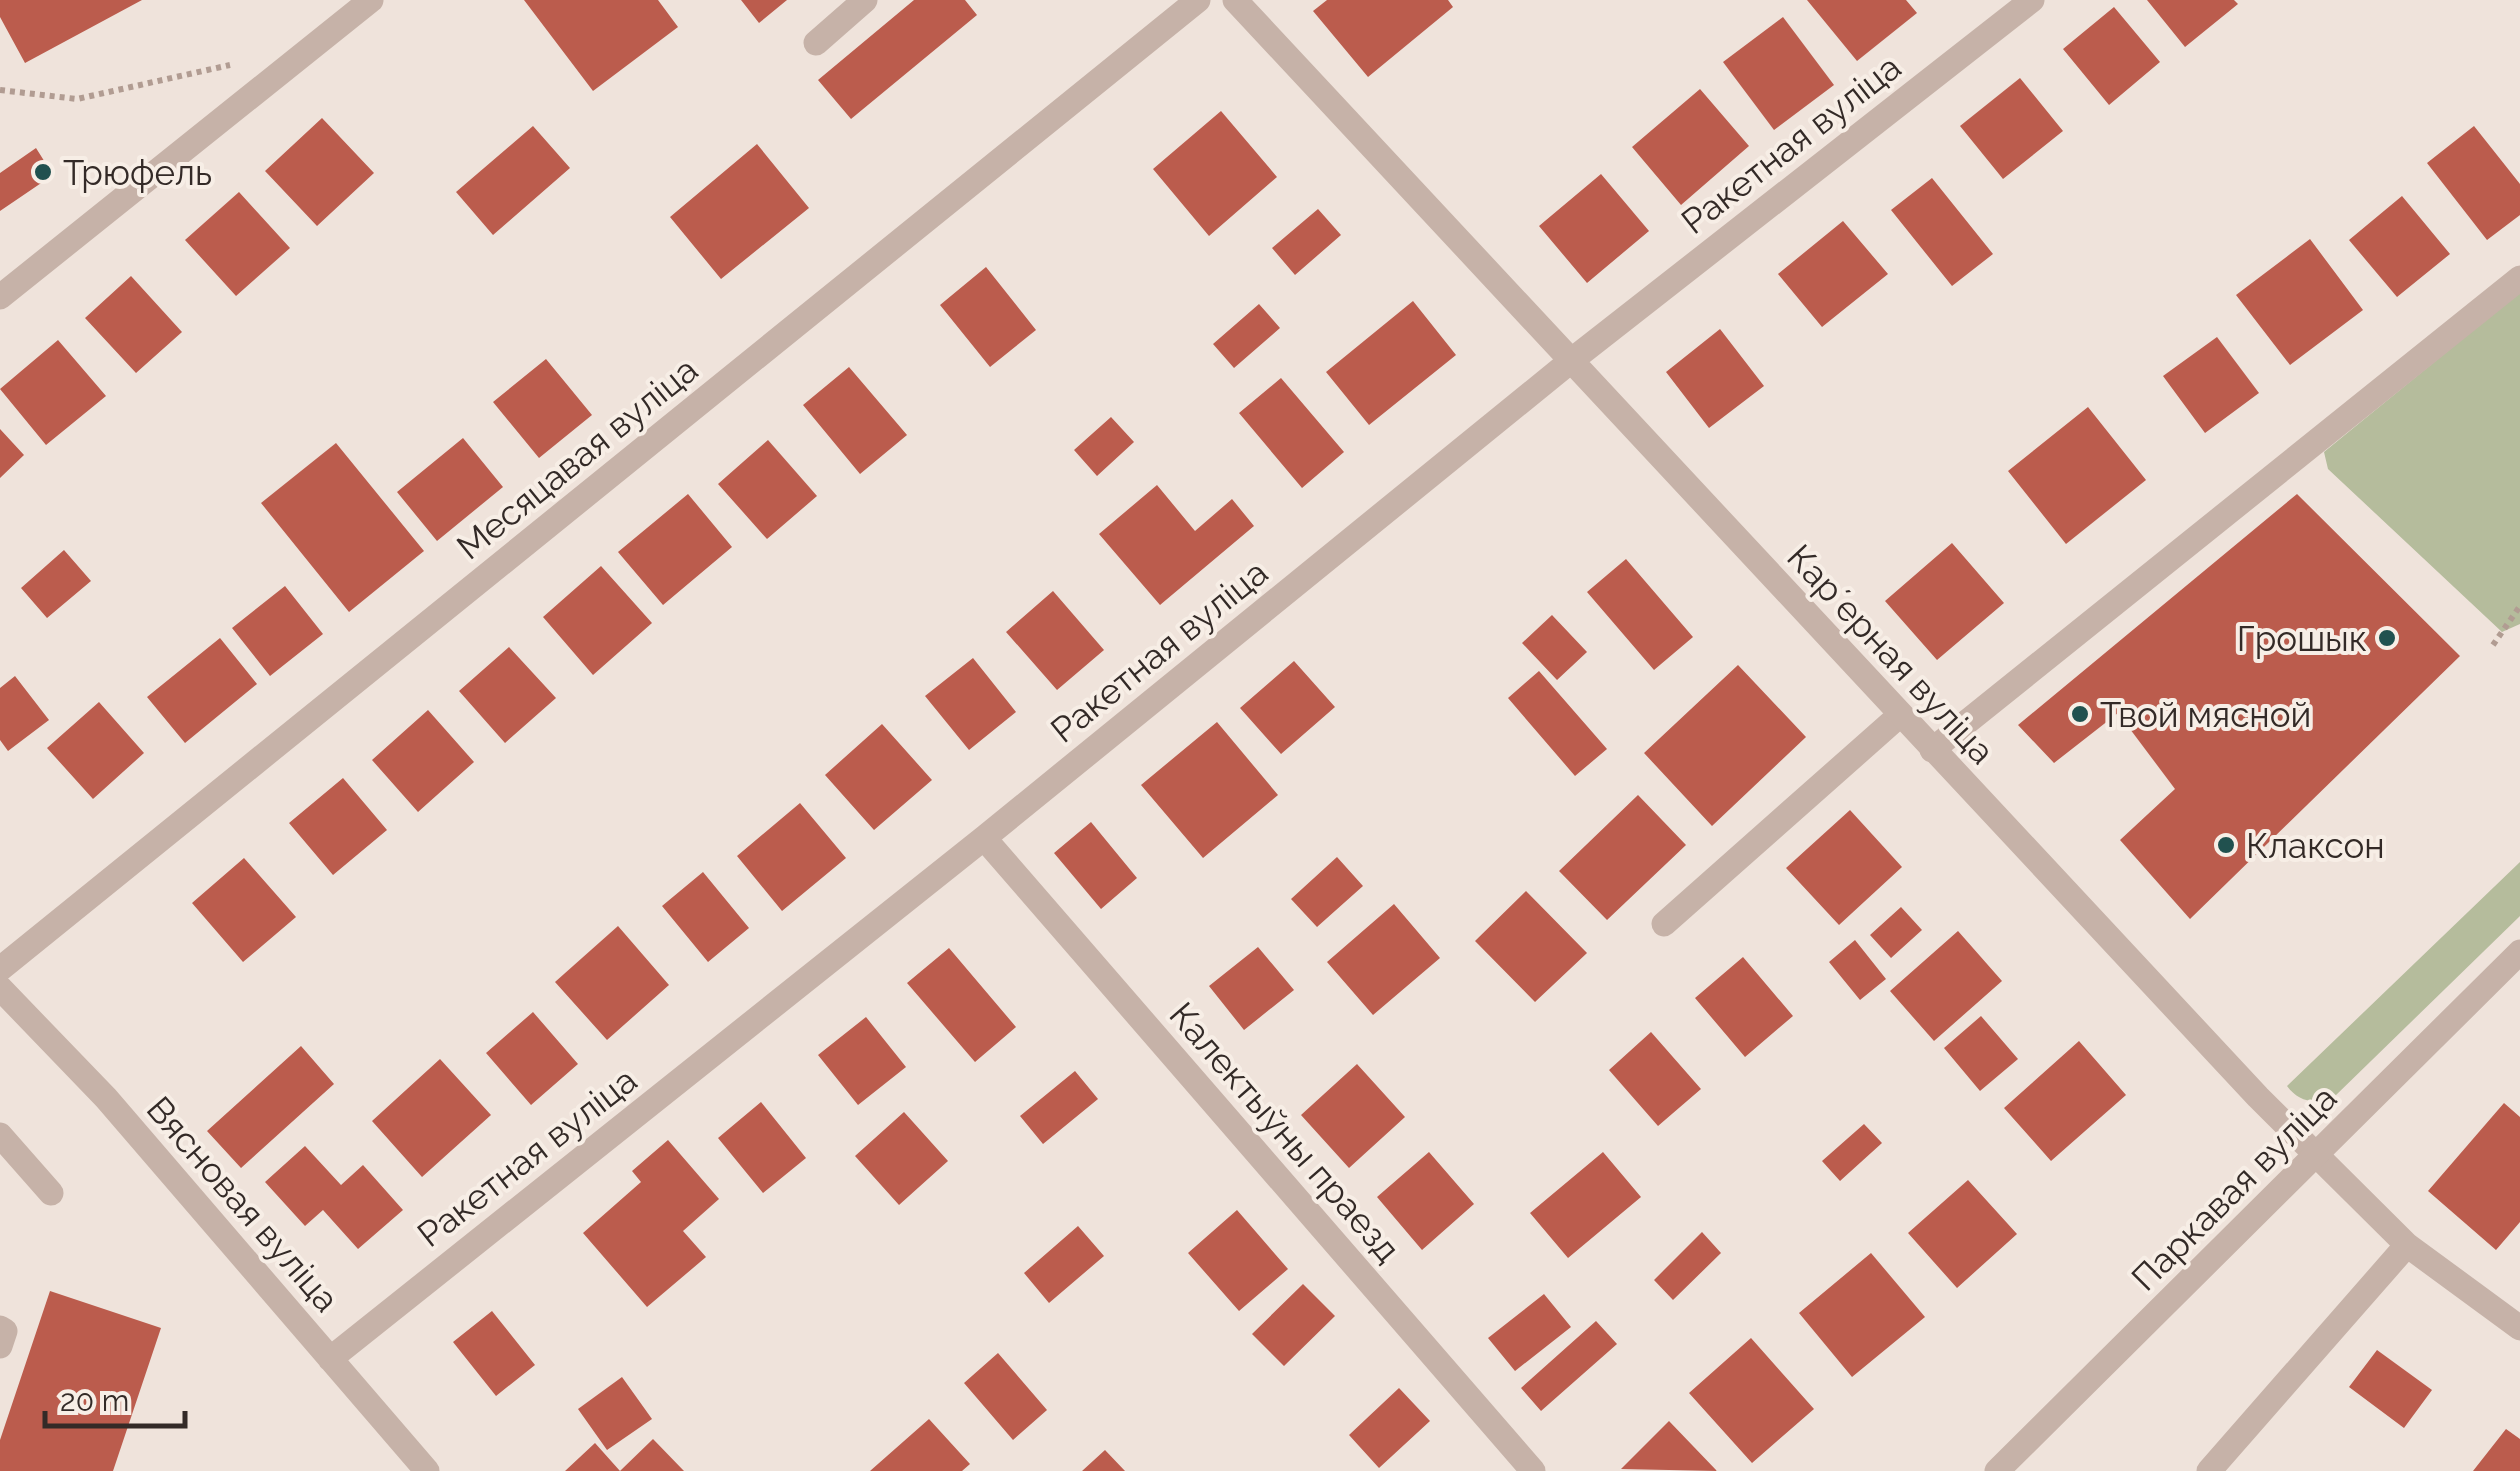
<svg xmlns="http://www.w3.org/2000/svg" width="2520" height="1471" viewBox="0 0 2520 1471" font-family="Raleway,sans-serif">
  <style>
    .green { fill: #b5bc9c }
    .building { fill: #bb5c4d }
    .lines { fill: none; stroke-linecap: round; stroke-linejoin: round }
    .path { stroke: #b19c92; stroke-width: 6; stroke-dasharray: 5 5; stroke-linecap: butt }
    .service { stroke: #c6b2a8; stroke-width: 25 }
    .minor { stroke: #c6b2a8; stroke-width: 25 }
    .tertiary { stroke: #c6b2a8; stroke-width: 25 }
    .poi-dot { fill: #21514f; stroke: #f7eee6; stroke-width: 4 }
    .labels { text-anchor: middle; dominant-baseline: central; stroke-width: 8; stroke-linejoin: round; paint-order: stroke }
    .street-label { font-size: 35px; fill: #332a27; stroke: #f7eee6 }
    .poi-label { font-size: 35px; fill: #332a27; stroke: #f7eee6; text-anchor: start }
  </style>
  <rect width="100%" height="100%" fill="#efe3db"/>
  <path class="green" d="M2520,292V624L2502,632L2328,469L2324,452Z
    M2520,862V916L2334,1097C2315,1105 2299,1102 2287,1086Z"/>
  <path class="building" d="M0,0H142L25,63L0,17Z
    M524,0H658L678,27L593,91Z
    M741,0H787L759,23Z
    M914,0H965L977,15L851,119L818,80Z
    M1327,0H1448L1453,7L1368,77L1313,11Z
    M1807,0H1906L1917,13L1857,61Z
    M2147,0H2234L2238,4L2185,47Z
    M2114,7L2160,62L2109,105L2063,49Z
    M1783,17L1834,85L1774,130L1723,62Z
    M2020,78L2063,131L2003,179L1960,126Z
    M1700,89L1749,146L1681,205L1632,147Z
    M1221,111L1277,177L1209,236L1153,169Z
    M322,118L374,173L317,226L265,171Z
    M533,126L570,168L493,235L456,192Z
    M2474,126L2520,184V215L2487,240L2427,163Z
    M757,144L809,208L721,279L670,217Z
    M36,148L53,175L0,211V173Z
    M1601,174L1649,231L1587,283L1539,226Z
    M1932,178L1993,254L1952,286L1891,210Z
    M239,192L290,248L236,296L185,240Z
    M2402,196L2450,254L2397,297L2349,240Z
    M1318,209L1341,235L1295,275L1272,248Z
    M1843,221L1888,274L1822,327L1778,274Z
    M2310,239L2363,310L2290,365L2236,295Z
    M986,267L1036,330L990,367L940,305Z
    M131,276L182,332L136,373L85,318Z
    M1413,301L1456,355L1369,425L1326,372Z
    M1259,304L1280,328L1234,368L1213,344Z
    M1720,329L1764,386L1709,428L1666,372Z
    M2217,337L2259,393L2205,433L2163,376Z
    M58,340L106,396L46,445L0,389Z
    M546,359L592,415L539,458L493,402Z
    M849,367L907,435L860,474L803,405Z
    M1281,378L1344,452L1302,488L1239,413Z
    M2088,407L2146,480L2066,544L2008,471Z
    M1111,417L1134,442L1097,476L1074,450Z
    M0,429L24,455L0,478Z
    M463,438L503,487L437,541L397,492Z
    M768,440L817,496L767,539L718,484Z
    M336,443L424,551L349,612L261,503Z
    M1157,485L1195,531L1232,499L1254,526L1160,605L1099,534Z
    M688,494L732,547L663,605L618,552Z
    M2297,494L2460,656L2190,919L2120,840L2175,789L2118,713L2054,763L2018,725Z
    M1952,543L2004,603L1937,660L1885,601Z
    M64,550L91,581L47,618L21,588Z
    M1626,559L1693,637L1654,670L1587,592Z
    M601,566L652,623L593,675L543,617Z
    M285,586L323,634L270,676L232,628Z
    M1053,591L1104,650L1057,690L1006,632Z
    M1552,615L1587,652L1557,680L1522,643Z
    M220,638L257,684L185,743L147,697Z
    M509,647L556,698L505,743L459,691Z
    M973,658L1016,712L969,750L925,696Z
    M1294,661L1335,707L1281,754L1240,708Z
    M1738,665L1806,737L1712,826L1644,753Z
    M1539,671L1607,749L1575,776L1508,698Z
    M15,676L49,720L8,751L0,740V688Z
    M99,702L144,753L93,799L47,748Z
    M428,710L474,762L418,812L372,760Z
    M1217,722L1278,795L1203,858L1141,785Z
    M882,724L932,780L874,830L825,775Z
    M343,778L387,830L333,875L289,823Z
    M1638,795L1686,845L1607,920L1559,871Z
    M800,803L846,858L782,911L737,856Z
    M1850,810L1902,867L1839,925L1786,868Z
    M1091,822L1137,878L1101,909L1054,853Z
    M1337,857L1363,886L1317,927L1291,899Z
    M244,858L296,917L243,962L192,903Z
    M703,872L749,928L708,962L662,906Z
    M1526,891L1587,953L1535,1002L1475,941Z
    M1394,904L1440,958L1373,1015L1327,962Z
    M1901,907L1922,930L1891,958L1870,935Z
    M618,926L669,985L607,1040L555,982Z
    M1958,931L2002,981L1934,1041L1890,991Z
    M1855,940L1886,979L1860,1000L1829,962Z
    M1258,947L1294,990L1244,1030L1209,986Z
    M949,948L1016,1027L975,1062L907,983Z
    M1743,957L1793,1016L1745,1057L1695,998Z
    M533,1012L578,1064L531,1105L486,1053Z
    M1981,1016L2018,1059L1980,1091L1944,1048Z
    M866,1017L906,1067L858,1105L818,1055Z
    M1651,1032L1701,1089L1658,1126L1609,1070Z
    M2079,1041L2126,1095L2051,1161L2004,1108Z
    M301,1046L334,1084L241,1168L207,1131Z
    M440,1059L491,1115L422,1177L372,1121Z
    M1357,1064L1405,1117L1349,1168L1301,1115Z
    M1075,1071L1098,1099L1043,1144L1020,1116Z
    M761,1102L806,1158L763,1193L718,1138Z
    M2504,1103L2520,1117V1222L2496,1250L2428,1191Z
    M904,1112L948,1161L899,1205L855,1156Z
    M1864,1124L1882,1143L1840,1181L1822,1161Z
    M668,1140L719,1199L683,1231L706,1257L647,1307L583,1233L641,1182L632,1171Z
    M305,1146L341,1185L363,1165L403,1210L358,1249L323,1210L305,1226L265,1182Z
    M1429,1152L1474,1204L1422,1250L1377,1197Z
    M1603,1152L1641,1197L1568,1258L1530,1213Z
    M1968,1180L2017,1234L1957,1288L1908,1233Z
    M1237,1210L1288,1269L1239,1311L1188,1253Z
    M1078,1226L1104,1256L1049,1303L1024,1273Z
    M1702,1232L1721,1253L1673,1300L1654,1280Z
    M1871,1253L1925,1317L1852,1377L1799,1313Z
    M1303,1284L1335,1316L1284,1366L1252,1334Z
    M50,1291L161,1328L113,1471H0V1440Z
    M1544,1294L1571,1327L1515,1371L1488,1338Z
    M492,1311L535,1365L496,1396L453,1342Z
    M1596,1321L1617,1344L1541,1411L1521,1388Z
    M1751,1338L1814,1409L1752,1463L1689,1393Z
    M2377,1350L2432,1390L2404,1428L2349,1387Z
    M998,1353L1047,1410L1013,1440L964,1383Z
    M622,1377L652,1419L607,1450L578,1409Z
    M1399,1388L1430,1421L1379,1468L1349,1435Z
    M929,1419L970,1464L962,1471H870Z
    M1669,1421L1717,1471L1621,1469Z
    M2506,1429L2520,1439V1471H2473Z
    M653,1439L684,1471H565L595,1443L620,1471Z
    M1105,1450L1125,1471H1082Z"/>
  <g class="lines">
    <path class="path" d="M0,90L77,99L230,65
      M2493,645L2520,606"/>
    <path class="service" d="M816,43L865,0
      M1932,750L2520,278
      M1664,924L1900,715
      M0,1135L51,1193
      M0,1328L5,1331L0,1346"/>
    <path class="minor" d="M1235,0L2258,1097L2407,1245L2520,1328
      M0,297L371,0
      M984,838L1533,1471
      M0,969L1198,0
      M0,988L106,1098L427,1471
      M330,1359L984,838L1572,360L2032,0
      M2209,1471L2407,1245"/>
    <path class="tertiary" d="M1997,1471L2520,952"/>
  </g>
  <g class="poi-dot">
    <circle cx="43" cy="172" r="10"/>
    <circle cx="2387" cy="638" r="10"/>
    <circle cx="2080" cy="714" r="10"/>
    <circle cx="2226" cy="845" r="10"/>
  </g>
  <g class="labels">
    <g class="street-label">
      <text transform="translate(1791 144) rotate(-38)">Ракетная вуліца</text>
      <text transform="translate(577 458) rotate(-39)">Месяцавая вуліца</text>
      <text transform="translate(1159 651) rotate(-39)">Ракетная вуліца</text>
      <text transform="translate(1891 654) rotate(47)">Карʼерная вуліца</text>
      <text transform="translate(1285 1132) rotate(49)">Калектыўны праезд</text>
      <text transform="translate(527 1157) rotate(-38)">Ракетная вуліца</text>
      <text transform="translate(2234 1188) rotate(-45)">Паркавая вуліца</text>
      <text transform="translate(243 1204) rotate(49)">Вясновая вуліца</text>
    </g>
    <g class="poi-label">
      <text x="63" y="172">Трюфель</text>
      <text x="2367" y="638" text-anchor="end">Грошык</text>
      <text x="2100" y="714">Твой мясной</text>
      <text x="2246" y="845">Клаксон</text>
    </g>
  </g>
  <path d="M45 1411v15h140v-15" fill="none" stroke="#332a27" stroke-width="5"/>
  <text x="60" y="1411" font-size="30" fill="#332a27" stroke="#f7eee6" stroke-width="8" paint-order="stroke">20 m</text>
</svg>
